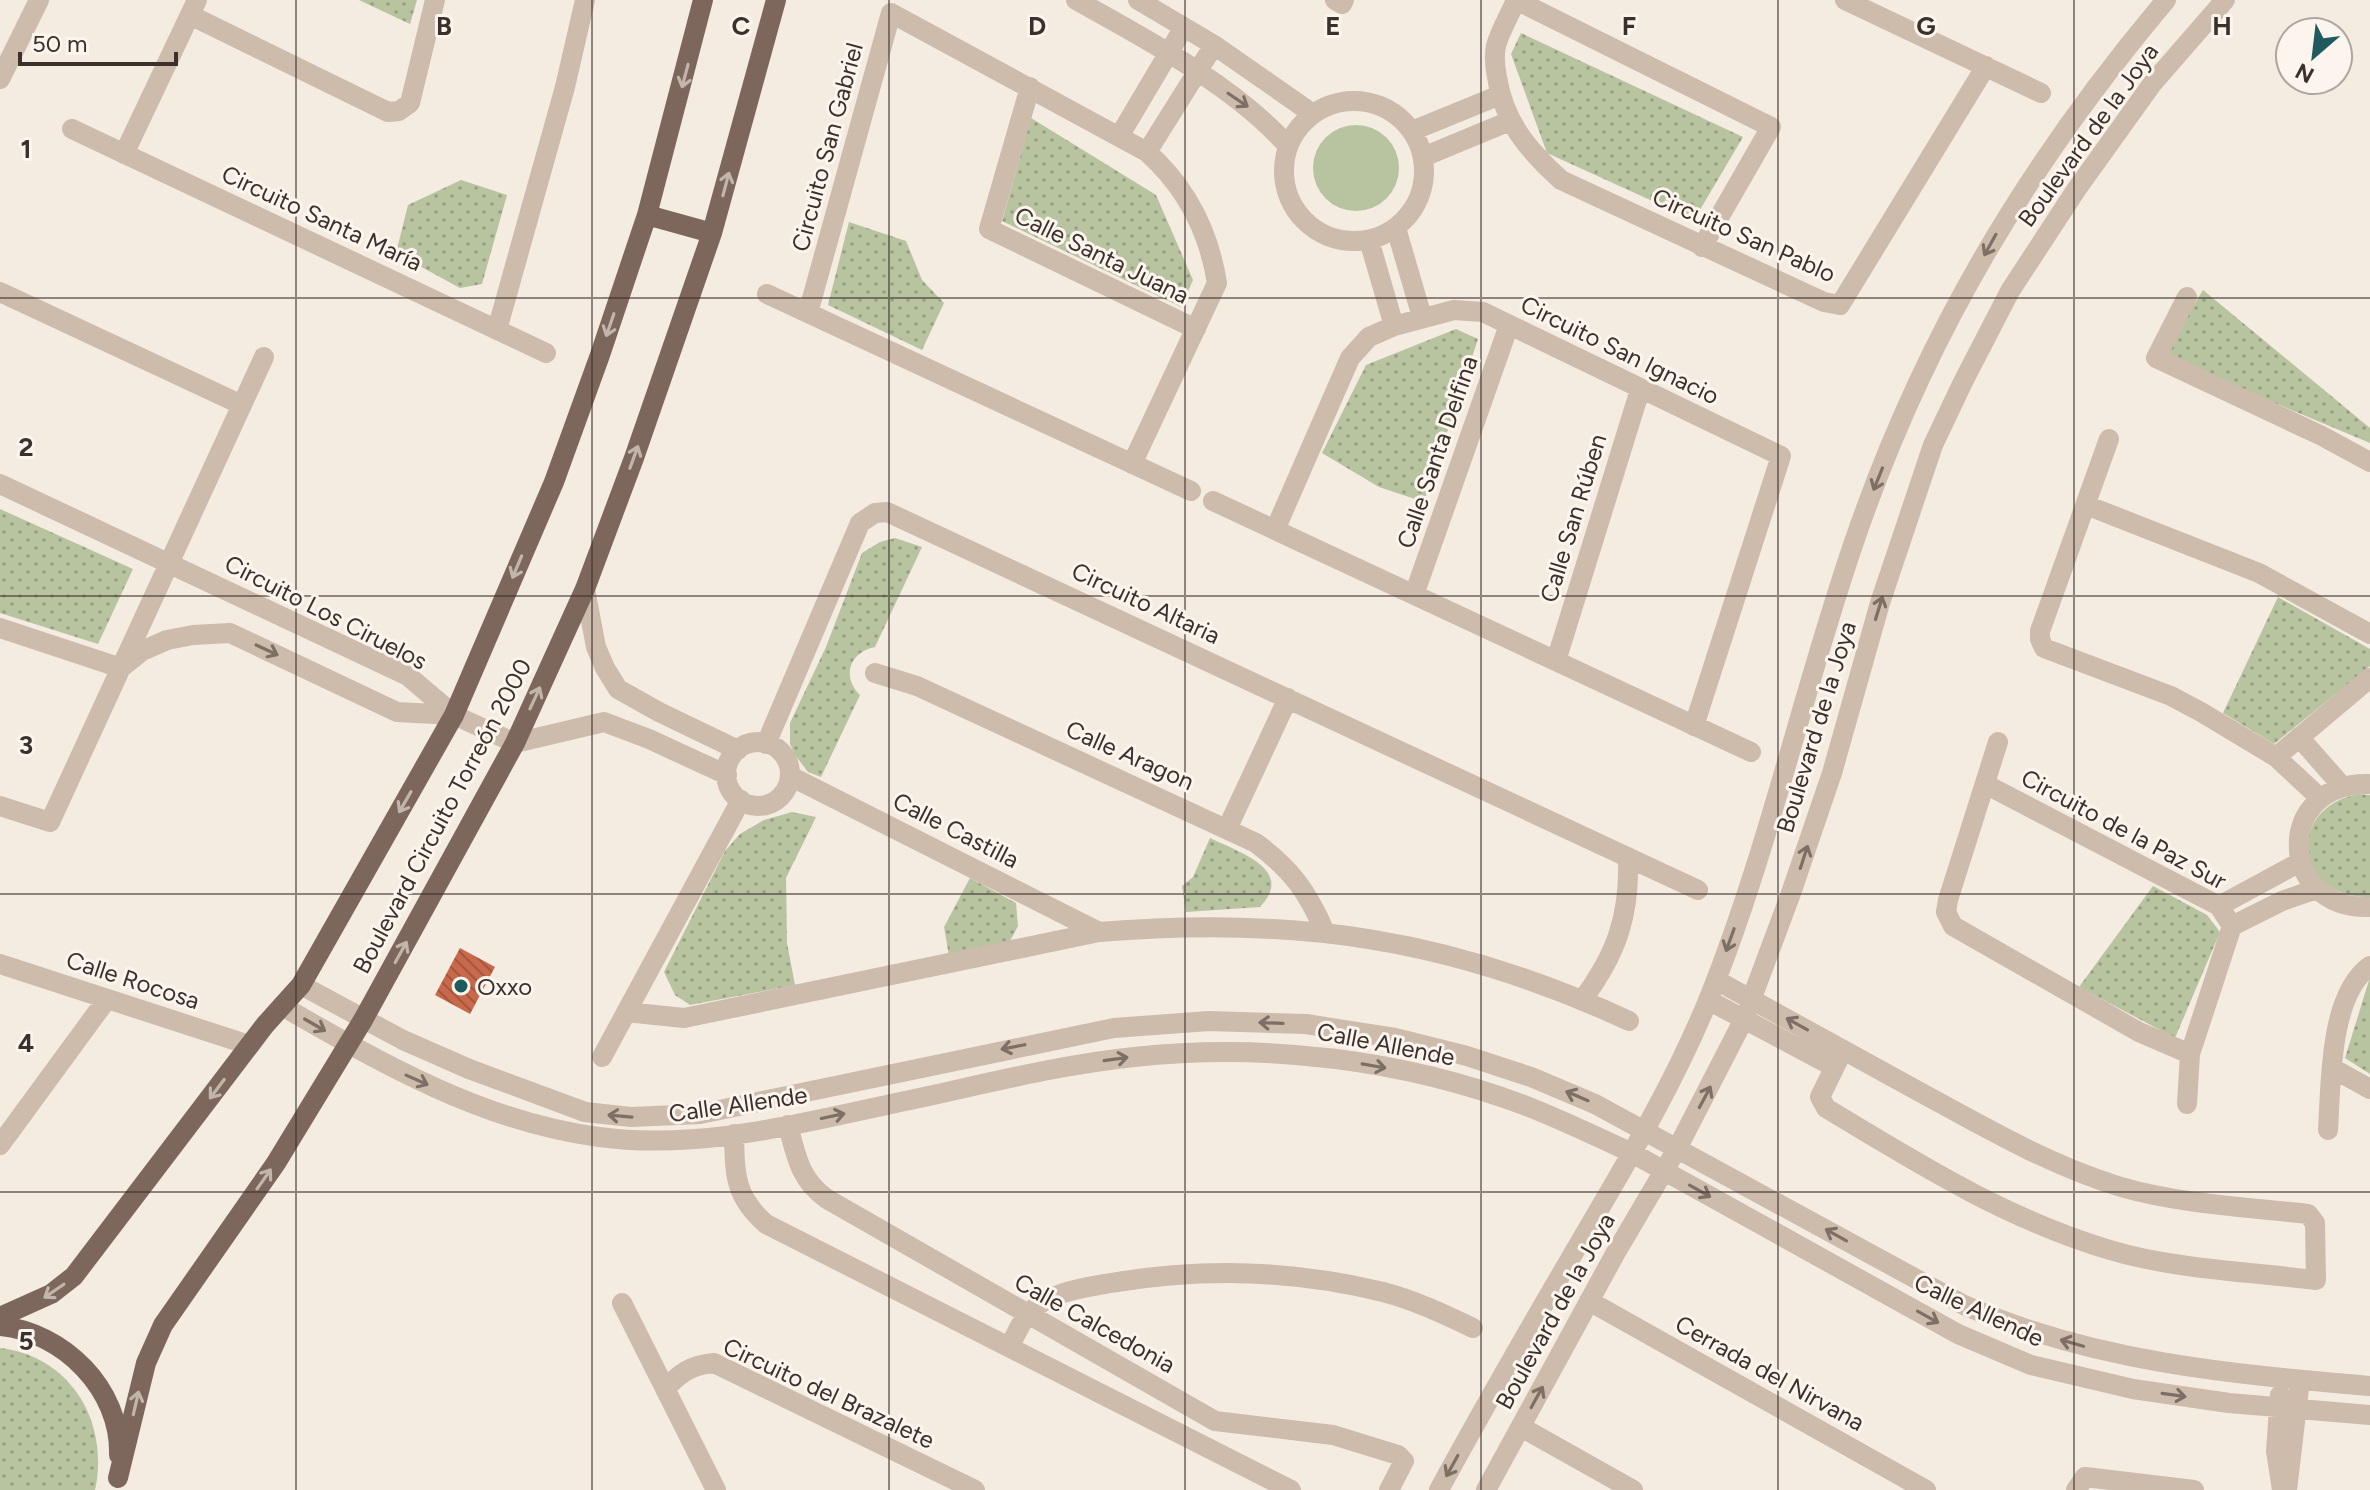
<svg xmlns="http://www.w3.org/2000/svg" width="2370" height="1490" viewBox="0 0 2370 1490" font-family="Figtree,sans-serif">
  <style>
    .grass { fill: #b8c4a0 }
    .park { fill: url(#park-dots) }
    .building { fill: url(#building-back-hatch) }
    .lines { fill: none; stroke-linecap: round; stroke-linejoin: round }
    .minor { stroke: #cdbbac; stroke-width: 20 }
    .major { stroke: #7d675c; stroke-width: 20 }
    .oneway { stroke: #c2b5ac }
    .oneway2 { stroke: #7d6f65 }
    .grid { fill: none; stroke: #3b302b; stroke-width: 2; stroke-opacity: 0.55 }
    .poi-dot { fill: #1f5a5e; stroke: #fbf5ee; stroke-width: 3 }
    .labels { text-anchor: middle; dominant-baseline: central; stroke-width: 6; stroke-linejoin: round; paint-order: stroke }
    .street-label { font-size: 24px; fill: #3b302b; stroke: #fbf5ee }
    .poi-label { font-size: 24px; fill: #3b302b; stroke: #fbf5ee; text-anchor: start }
    .grid-label { font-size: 26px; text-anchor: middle; font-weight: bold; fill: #3b302b; stroke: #fbf5ee; stroke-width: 6; stroke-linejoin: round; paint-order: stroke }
  </style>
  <defs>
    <pattern id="park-dots" width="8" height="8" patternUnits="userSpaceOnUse" patternTransform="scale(2)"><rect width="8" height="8" fill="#b8c4a0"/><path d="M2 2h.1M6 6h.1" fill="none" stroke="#97a083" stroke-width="1.8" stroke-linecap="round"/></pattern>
    <pattern id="building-back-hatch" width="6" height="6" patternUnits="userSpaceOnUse" patternTransform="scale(2)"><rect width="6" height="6" fill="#c8694b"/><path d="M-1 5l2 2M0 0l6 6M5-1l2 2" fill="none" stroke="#a4573f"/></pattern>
  </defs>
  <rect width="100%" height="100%" fill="#f4ebe1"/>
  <path class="grass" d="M1313 168a43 43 0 1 1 86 0a43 43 0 1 1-86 0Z"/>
  <path class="park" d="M359,0H417L410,24Z
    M1521,33L1743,137L1694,220L1547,153L1511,54Z
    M1031,118L1156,195L1193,280L1181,307L1002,221Z
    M461,180L507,195L482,284L460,288L396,253L408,205Z
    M849,222L906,241L922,280L944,303L922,350L828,305Z
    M2203,290L2370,428V443L2163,356Z
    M1456,329L1478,339L1424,502L1379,487L1322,453L1366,365Z
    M0,509L133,569L98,644L0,613Z
    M895,538L922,547L875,647C850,652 841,676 860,695L821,777L808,772L795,755L790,744V723L826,647L862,553L880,542Z
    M2278,597L2370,649V666L2274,744L2223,713Z
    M2358,794L2370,795V897H2367C2294,896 2286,808 2358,794Z
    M792,812L816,817L786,878L787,943L795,985L690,1005L675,995L664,972L725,851L740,834L764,820Z
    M1210,838C1238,852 1296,869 1260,907L1186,912L1182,886L1193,877Z
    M970,878L1016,903L1018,926L1009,943L949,956L944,927Z
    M2153,886L2207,915L2220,932L2175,1038L2079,987Z
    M2370,977V1074L2345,1058Z
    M0,1348C71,1356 110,1423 95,1490H0Z"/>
  <path class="building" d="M460,948L495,967L470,1014L435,995Z"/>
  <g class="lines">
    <path class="minor" d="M1076,0C1146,39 1235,86 1288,146
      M1138,0L1214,45L1313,114
      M1335,0L1342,4L1344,0
      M1516,0C1510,15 1500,30 1496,46C1494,55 1495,67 1497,77C1504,122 1528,150 1561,180L1824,302L1840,305L1986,66
      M1516,0L1771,127L1702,247
      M1845,0L2041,93
      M190,15L388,112L399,111L410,103L435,0
      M0,79L39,0
      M1030,87L989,229L1196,329
      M1284 171a70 70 0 1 1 140 0a70 70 0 1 1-140 0Z
      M72,129L546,353
      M1412,131L1500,95
      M1120,135L1184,27
      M1147,152L1214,45
      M124,154L197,0
      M1423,157L1510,121
      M1396,228L1422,317
      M1369,240L1394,326
      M0,292L242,405
      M767,294L1191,491
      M2187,297L2156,358L2322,436L2370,462
      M808,313L891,13L1147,152C1186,187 1209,232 1217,283L1132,464
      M497,330L565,87L585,0
      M2109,439L2040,631V639L2044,648L2171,696L2201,712L2276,757L2320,798
      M0,484L408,676L454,715L515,743L604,722L649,739L727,775
      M1213,501L1751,752
      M2086,505L2259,573L2370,634
      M1275,530L1350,358L1369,337L1394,326L1454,310L1483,312L1781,456L1694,726
      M585,589L596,647L605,668L618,689L659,712L738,750
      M1414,595L1509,325
      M0,628L121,668L142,651L167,640L193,635L230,633L397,712L454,715
      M1556,661L1640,390
      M875,673L917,686L1256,843C1292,870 1307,891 1325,932
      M2299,737L2342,786
      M1998,742L1948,900L1946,912L1953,926L2139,1032L2190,1054
      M726 774a32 32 0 1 1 64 0a32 32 0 1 1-64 0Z
      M766,744L860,523L875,513L887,512L1698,890
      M2276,757L2370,678
      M790,776L1099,932
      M1985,784L2219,906L2232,926
      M2370,784C2274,781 2276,910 2370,907
      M0,806L50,822L264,357
      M1228,827L1288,698
      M2219,906L2300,862
      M0,964L249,1045
      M1716,980C1783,1017 1851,1054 1918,1091C1984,1127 2049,1165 2121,1187C2180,1204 2247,1207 2308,1214L2315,1223L2316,1280C2251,1272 2173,1269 2110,1250C2008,1220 1917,1163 1826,1108L1820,1097L1843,1050
      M301,985L403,1040L469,1069L585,1112L631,1117L700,1114L1114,1028L1209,1021L1306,1024L1395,1038L1467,1056L1531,1077L1595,1104L1964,1305C2093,1362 2231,1374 2370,1386
      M1583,999C1617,953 1630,915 1628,857
      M1708,1000L1834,1067
      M282,1006C381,1063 483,1122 599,1137C702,1151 805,1122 905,1101C981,1085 1057,1065 1134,1057C1266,1043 1404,1059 1529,1107C1564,1121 1598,1137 1632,1153L1958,1334L2031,1365L2133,1389L2229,1403L2370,1415
      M626,1012L684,1018L1099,932C1294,916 1451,938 1629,1021
      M602,1057L741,800
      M2332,1068L2370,1089
      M2187,1104L2190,1054L2232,926L2282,901L2316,889
      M788,1125C796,1156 800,1180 827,1199L1215,1421L1333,1435L1398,1455L1404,1461L1389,1490
      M2328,1130C2331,1084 2329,995 2370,966
      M734,1134C735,1174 734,1196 766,1224L1291,1490
      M0,1145L107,999
      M1589,1301L1926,1490
      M622,1303L716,1490
      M1009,1347C1015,1337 1020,1324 1027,1315C1047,1292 1083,1288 1111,1283C1200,1268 1294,1270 1383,1292C1414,1300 1444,1314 1473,1328
      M665,1389C680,1373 691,1365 714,1363L975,1490
      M2280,1395L2276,1451L2282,1490
      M1521,1427L1633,1490
      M1439,1490C1484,1407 1532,1324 1580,1242C1627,1162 1674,1084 1709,998C1769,849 1802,693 1854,542C1924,337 2027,165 2166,0
      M1486,1490L1615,1254L1678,1147L1744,1019L1790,896L1832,773L1880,603L1933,445L1963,382L2010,291L2076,190L2152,84L2225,0
      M2076,1490L2085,1477L2194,1490
      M2287,1490L2300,1380"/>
    <path class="major" d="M647,215L712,233
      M0,1317L51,1294L74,1276L265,1025L301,985L454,715L554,482L600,355L647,215L703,0
      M0,1326C63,1332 121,1389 119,1455
      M118,1478L146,1363L163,1325L276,1163L363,1020L515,743L585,589L634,458L712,233L776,0"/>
  </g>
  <defs><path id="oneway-shaft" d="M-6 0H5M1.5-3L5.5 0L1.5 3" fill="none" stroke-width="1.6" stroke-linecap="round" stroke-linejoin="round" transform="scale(2)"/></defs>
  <g class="oneway">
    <use href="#oneway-shaft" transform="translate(685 76) rotate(105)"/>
    <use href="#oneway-shaft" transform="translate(726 184) rotate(-75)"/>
    <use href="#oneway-shaft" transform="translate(610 325) rotate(109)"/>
    <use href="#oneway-shaft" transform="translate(634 457) rotate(-70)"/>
    <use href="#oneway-shaft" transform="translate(517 567) rotate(113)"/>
    <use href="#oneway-shaft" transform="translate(535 698) rotate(-65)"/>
    <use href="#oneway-shaft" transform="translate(405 802) rotate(120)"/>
    <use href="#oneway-shaft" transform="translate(401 952) rotate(-61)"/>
    <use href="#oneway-shaft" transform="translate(217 1089) rotate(127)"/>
    <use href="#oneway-shaft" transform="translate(264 1179) rotate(-55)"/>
    <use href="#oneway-shaft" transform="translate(54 1291) rotate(146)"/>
    <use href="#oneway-shaft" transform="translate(136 1403) rotate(-77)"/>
  </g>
  <g class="oneway2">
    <use href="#oneway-shaft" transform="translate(1238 100) rotate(34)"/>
    <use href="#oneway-shaft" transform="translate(1990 245) rotate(119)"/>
    <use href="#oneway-shaft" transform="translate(1878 479) rotate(112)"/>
    <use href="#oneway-shaft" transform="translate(1879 608) rotate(-73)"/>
    <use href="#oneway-shaft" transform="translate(267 650) rotate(25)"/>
    <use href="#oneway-shaft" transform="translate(1804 857) rotate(-72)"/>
    <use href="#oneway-shaft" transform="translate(1730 940) rotate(110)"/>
    <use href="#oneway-shaft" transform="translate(1271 1023) rotate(-178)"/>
    <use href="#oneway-shaft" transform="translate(1797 1024) rotate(-151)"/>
    <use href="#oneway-shaft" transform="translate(315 1025) rotate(30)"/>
    <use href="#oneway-shaft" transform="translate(1013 1047) rotate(169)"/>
    <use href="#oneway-shaft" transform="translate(1116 1059) rotate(-8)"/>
    <use href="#oneway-shaft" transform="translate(1374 1066) rotate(10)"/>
    <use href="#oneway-shaft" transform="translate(417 1080) rotate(24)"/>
    <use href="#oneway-shaft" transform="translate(1577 1096) rotate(-157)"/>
    <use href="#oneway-shaft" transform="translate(1705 1097) rotate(-62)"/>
    <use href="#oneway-shaft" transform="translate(620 1116) rotate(-175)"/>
    <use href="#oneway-shaft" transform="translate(833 1116) rotate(-12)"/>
    <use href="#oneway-shaft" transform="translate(1700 1191) rotate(29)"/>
    <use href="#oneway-shaft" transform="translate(1836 1235) rotate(-151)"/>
    <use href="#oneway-shaft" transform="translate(1928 1317) rotate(29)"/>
    <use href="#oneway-shaft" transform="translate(2072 1343) rotate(-164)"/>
    <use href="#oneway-shaft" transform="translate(2174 1395) rotate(8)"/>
    <use href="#oneway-shaft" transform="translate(1537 1397) rotate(-61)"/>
    <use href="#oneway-shaft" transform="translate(1452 1466) rotate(119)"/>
  </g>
  <path class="grid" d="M296,0V1490M592,0V1490M889,0V1490M1185,0V1490M1481,0V1490M1778,0V1490M2074,0V1490M0,298H2370M0,596H2370M0,894H2370M0,1192H2370"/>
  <circle class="poi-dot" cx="461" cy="986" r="8"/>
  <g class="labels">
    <g class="street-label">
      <text transform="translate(2088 135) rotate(-54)">Boulevard de la Joya</text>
      <text transform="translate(827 147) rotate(-75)">Circuito San Gabriel</text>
      <text transform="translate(322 218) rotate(25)">Circuito Santa María</text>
      <text transform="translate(1744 235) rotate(24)">Circuito San Pablo</text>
      <text transform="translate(1102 255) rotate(26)">Calle Santa Juana</text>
      <text transform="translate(1620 350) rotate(26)">Circuito San Ignacio</text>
      <text transform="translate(1437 452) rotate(-71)">Calle Santa Delfina</text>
      <text transform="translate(1573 518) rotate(-73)">Calle San Rúben</text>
      <text transform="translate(1146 603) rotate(25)">Circuito Altaria</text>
      <text transform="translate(326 612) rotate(27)">Circuito Los Ciruelos</text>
      <text transform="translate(1816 727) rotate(-73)">Boulevard de la Joya</text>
      <text transform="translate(1130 755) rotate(24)">Calle Aragon</text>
      <text transform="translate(442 816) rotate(-62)">Boulevard Circuito Torreón 2000</text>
      <text transform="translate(2124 829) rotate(28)">Circuito de la Paz Sur</text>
      <text transform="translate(956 830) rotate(27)">Calle Castilla</text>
      <text transform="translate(133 980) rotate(18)">Calle Rocosa</text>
      <text transform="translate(1386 1044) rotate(11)">Calle Allende</text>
      <text transform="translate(738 1104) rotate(-8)">Calle Allende</text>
      <text transform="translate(1979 1310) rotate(25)">Calle Allende</text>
      <text transform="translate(1555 1311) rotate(-61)">Boulevard de la Joya</text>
      <text transform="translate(1095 1323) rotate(29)">Calle Calcedonia</text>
      <text transform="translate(1770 1373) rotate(29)">Cerrada del Nirvana</text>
      <text transform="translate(829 1393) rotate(25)">Circuito del Brazalete</text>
    </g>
    <g class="poi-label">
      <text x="477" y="986">Oxxo</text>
    </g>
  </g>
  <g class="grid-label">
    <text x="444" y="35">B</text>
    <text x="741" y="35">C</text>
    <text x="1037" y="35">D</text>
    <text x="1333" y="35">E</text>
    <text x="1629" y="35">F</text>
    <text x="1926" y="35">G</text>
    <text x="2222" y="35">H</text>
    <text x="26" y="158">1</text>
    <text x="26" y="456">2</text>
    <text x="26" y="754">3</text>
    <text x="26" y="1052">4</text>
    <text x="26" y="1350">5</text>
  </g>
  <g transform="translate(2314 56) rotate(208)"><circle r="38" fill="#fbf5ee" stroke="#aea6a0" stroke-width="2"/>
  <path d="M0-6L14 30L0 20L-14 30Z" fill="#1f5a5e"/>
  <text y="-12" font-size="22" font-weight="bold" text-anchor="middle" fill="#3b302b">N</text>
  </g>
  <path d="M20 52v12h156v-12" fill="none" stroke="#3b302b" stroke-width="4"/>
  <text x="32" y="52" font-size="24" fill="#3b302b" stroke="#fbf5ee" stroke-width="6" paint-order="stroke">50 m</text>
</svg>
